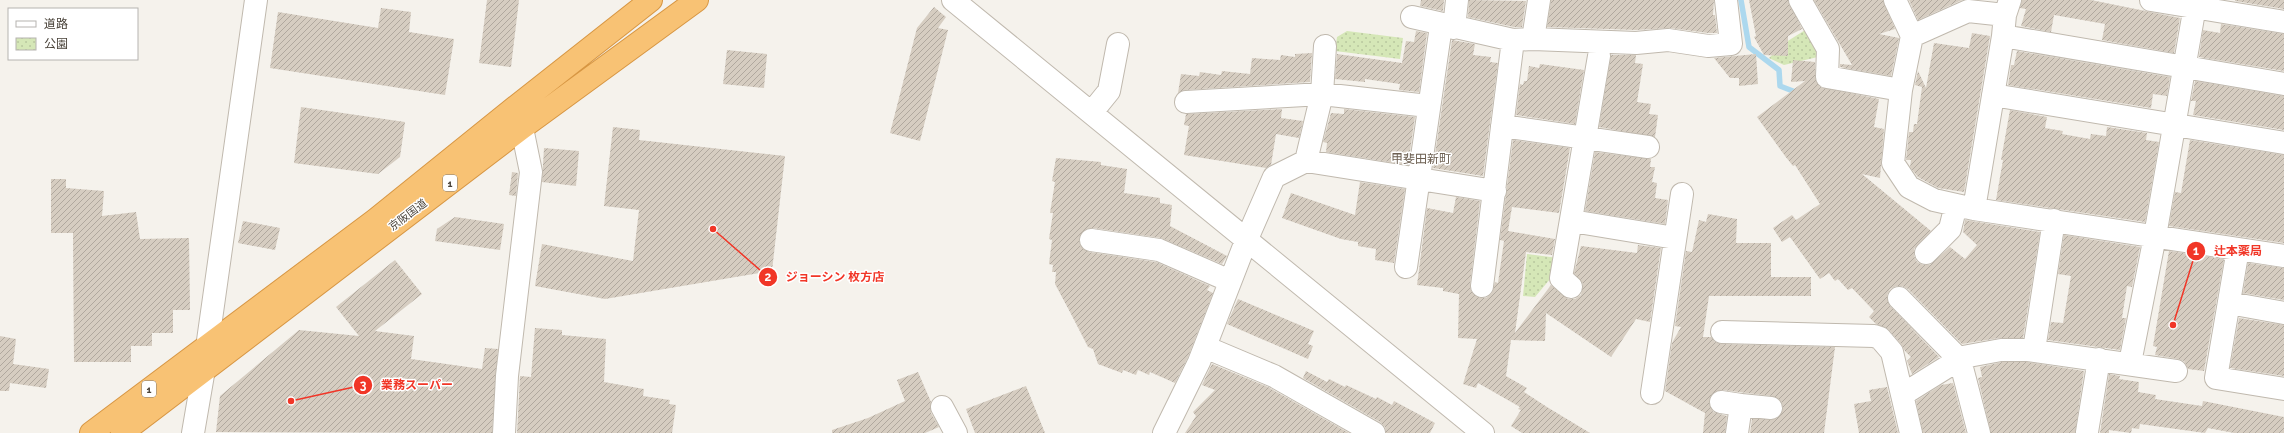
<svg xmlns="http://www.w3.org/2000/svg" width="2284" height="433" viewBox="0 0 2284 433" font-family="Raleway,'Noto Sans JP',sans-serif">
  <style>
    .park { fill: url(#park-dots) }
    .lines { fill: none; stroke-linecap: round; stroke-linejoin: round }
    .stream { stroke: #acd8ee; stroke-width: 5.5 }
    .building { fill: url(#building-hatch) }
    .minor-casing { stroke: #c0b9ae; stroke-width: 24 }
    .highway-casing { stroke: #d79643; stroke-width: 24 }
    .minor { stroke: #fff; stroke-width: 22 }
    .highway { stroke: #f8c274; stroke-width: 22 }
    .labels { text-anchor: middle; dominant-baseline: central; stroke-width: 3; stroke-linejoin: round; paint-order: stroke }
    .shield { fill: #fff; stroke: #807b74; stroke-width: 1 }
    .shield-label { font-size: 10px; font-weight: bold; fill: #494239 }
    .street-label { font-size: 11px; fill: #494239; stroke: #fff }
    .neighbourhood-label { font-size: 12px; fill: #6c5f51; stroke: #fff }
    .leader { fill: none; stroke: #f13627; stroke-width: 1.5 }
    .callout-dot { fill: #f13627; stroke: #fff; stroke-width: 1.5 }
    .mark-label { font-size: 12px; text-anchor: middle; font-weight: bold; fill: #fff }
    .callout-label { font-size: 12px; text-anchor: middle; font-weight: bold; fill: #f13627; stroke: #fff; stroke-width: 3; stroke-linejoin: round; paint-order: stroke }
  </style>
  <defs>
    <pattern id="park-dots" width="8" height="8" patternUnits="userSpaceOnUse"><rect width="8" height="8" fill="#d5e7b7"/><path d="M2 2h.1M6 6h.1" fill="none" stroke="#b8c79e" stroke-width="1.8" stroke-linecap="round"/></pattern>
    <pattern id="building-hatch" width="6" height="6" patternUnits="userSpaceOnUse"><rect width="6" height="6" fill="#d6cdc1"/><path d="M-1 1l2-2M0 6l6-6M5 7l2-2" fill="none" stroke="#b0a89e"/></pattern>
  </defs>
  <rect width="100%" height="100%" fill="#f5f2ec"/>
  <path class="park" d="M1810,27L1822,56L1784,65L1769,58L1783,44Z
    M1347,31L1403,38L1400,59L1335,51L1337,37Z
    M1527,254L1558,258L1556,272L1535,297L1523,296Z"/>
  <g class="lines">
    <path class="stream" d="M1741,0L1749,47L1779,70L1780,86L1798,93"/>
  </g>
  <path class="building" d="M487,0H519L511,67L479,63Z
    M1421,0H1444L1443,11L1420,6Z
    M1469,0L1526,1L1522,27H1514L1468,17Z
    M1551,0H1714L1713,15H1715L1717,33H1708L1670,28L1636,30L1547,27Z
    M1749,0H1788L1802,29L1788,36V56L1764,55L1754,37L1756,36Z
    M1814,0H1883L1895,29L1879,34L1899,38L1891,76L1840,67V64L1852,65Z
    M1909,0H1962L1918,20Z
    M2022,0H2091L2180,18L2174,53L2102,40L2105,24L2054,15L2051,32L2021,26L2026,9L2020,8Z
    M2235,0H2284V9L2235,1Z
    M934,7L946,17L938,28L948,30L920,141L890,133L917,28Z
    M381,8L411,12L409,32L454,39L445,95L270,68L278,12L378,28Z
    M2221,24L2284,34V71L2199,57L2203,30L2220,33Z
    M1416,31L1427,33L1419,92L1399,90L1400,84L1365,79V82L1335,79L1337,54L1402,63L1406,41L1414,42Z
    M1972,33L1990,36L1964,192L1938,188L1918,177L1910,167L1911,160H1906L1909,132H1913L1914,124H1917L1922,87L1915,85L1918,71L1926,88L1934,43L1969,48Z
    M1452,40L1475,44L1473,55L1491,57L1490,62L1498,63L1483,176L1433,168Z
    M727,50L767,54L764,88L723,84Z
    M2017,51L2170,77L2167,96L2153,94L2151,108L2008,85L2011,65H2014Z
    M1312,53L1310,82L1185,90L1178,93L1181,74L1199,76L1200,72L1221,75L1222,71L1250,74L1252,58L1280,60L1281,55L1295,57V54Z
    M1756,54L1758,84L1739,86V78H1730L1714,58Z
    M1611,55H1636L1635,63L1643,64L1637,102L1651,104L1649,114L1658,115L1655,137L1599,127Z
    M1793,60L1815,62V77L1820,87L1879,99L1874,127L1884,129L1880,178L1862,174L1931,231L1914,249V256L1917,262L1923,265H1930L1950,247L1965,259L1977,245L1963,232L1965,220L2040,232L2023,338H1999L1962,344L1908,289L1902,286H1896L1890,289L1887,295L1890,306L1939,357L1912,374L1907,361L1911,357L1905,351L1901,344L1889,330L1876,324L1869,317L1874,311L1852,288L1848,290L1838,279L1835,281L1829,273L1820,279L1790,237L1782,242L1773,228L1792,215L1796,220L1820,204L1795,165L1793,166L1785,156L1757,117L1805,81L1791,82Z
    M1540,64L1584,70L1575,124L1516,115L1520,84L1523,85L1524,81H1527L1529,66L1539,68Z
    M2195,81L2284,96V130L2193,115L2196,101H2191Z
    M301,107L405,122L400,157L378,174L294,163Z
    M1282,109L1281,118L1303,121L1299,138L1276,134L1271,165L1266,168L1184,155L1189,126L1184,125L1186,114Z
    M1344,109L1415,117L1408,165L1326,152L1327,143L1323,142L1331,113L1344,114Z
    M2010,110L2047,117L2045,128L2063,131L2062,134L2090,139L2091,134L2106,136L2107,127L2147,133L2146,140L2159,142L2145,222L1996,200L2003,160H2001Z
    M613,127L640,130L639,140L785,156L772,271L605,299L535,286L542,244L633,261L639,210L604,206Z
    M1513,140L1570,148L1559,213L1512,207L1508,231L1555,239L1552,255L1526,252L1515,333L1551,285L1568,299H1575L1581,295L1583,284L1574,273L1581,246L1637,253L1638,245L1661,248L1650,322L1636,319L1611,357L1546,313L1545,341L1511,340L1506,376L1527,388L1524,392L1547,407L1590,433H1522L1511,426L1521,410L1518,409L1520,407L1478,383L1476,388L1463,384L1477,339L1458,338L1459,294L1443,291V288L1417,285L1427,208L1453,213L1456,197L1480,201L1470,285L1471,291L1480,298H1486L1492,293L1495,282L1498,283L1504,241L1500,240Z
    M2190,140L2284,155V243L2169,226L2175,192L2181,193Z
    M544,148L579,151L576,186L542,182Z
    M1595,152L1651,159L1650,167H1655L1652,182L1657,183L1655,198L1668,200L1665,224L1585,211Z
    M1056,158L1101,162V165L1127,169L1124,193L1160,198V203L1172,205L1170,226L1227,256L1222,264L1161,238L1093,228L1086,229L1079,238L1080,245L1089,252L1156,262L1210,286L1207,290L1213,293L1188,357L1175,383L1150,372L1149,375L1138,370L1136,375L1123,370L1122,373L1098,364L1093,349L1088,347L1070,312L1055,284L1056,272H1052L1053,265L1049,264L1052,240L1049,239L1053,213H1050L1055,182L1052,181Z
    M512,172L518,173L516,196L509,195Z
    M51,179H66V188L104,191L102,216L136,212L140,239L189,238L190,310H173V333H152V346H131V362H74L73,233H51Z
    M1360,182L1405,189L1394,263L1375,260L1376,249L1358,246V242L1341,239L1282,218L1291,193L1355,215Z
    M1708,214L1737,219L1736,243H1771V277H1811V296H1709L1703,337H1711L1715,342L1722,344L1835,347L1824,433H1750L1752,419H1776L1783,410L1782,403L1772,396L1722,390L1712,394L1709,401L1713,412L1727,416L1725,433H1703L1705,413L1665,391L1672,343L1681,327L1675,326L1686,251L1692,252L1699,220L1706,222Z
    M455,217L504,224L500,250L435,241L437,229Z
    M243,221L280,228L275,250L238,243Z
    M2064,235L2140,247L2132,287L2127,286L2122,318H2126L2120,350L2048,340L2051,322L2063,323L2071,276L2058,274Z
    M2169,251L2224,259L2204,371L2188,369L2184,361L2178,359L2155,355L2157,347L2153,346Z
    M395,260L422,294L375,331L414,336L411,359L482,369L485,348L498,349L492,433L216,432L220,396L299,330L359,336L336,307Z
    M2248,263L2284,268V300L2243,293Z
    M1238,299L1314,331L1308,344L1313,346L1308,359L1227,324Z
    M2239,318L2284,325V376L2230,368Z
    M535,328L562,330V335L606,339L604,382L644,389L643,396L670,400L669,404L676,405L672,433H517L520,376L531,377Z
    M0,336L16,339L13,364L49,369L46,388L10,383L9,391H0Z
    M2002,362H2027L2084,371L2075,433H1991L1978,378L1982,377L1980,367Z
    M1212,364L1268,387L1349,433H1185L1196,416L1193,412L1215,390L1202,385Z
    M1306,371L1327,382L1329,379L1345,387L1346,385L1376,399L1377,397L1392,405L1394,401L1435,423L1430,433H1386L1385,427L1380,422L1303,378Z
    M918,372L931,402V413L939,427L925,433H832V430L868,418L905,401L897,380Z
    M2109,374L2120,376L2119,379L2139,382L2138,392L2156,395L2155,399L2202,406L2203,401L2284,417V433H2234L2208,428L2205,433L2140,424L2139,429L2132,428L2131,433L2109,430V433H2100Z
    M1953,383L1966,433H1923L1916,401L1941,385Z
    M1026,386L1045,433H975L966,409Z
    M1887,387L1898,433H1859L1854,404L1871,401L1869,390Z"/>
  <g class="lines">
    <defs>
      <path id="minor" d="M953,0L1483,433
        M1800,0L1828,49L1827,77L1901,90
        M1895,0L1912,36
        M2151,0L2284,22
        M2005,15L1968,11L1912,36L1901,90L1893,163L1909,187L1934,200L1974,209L2284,256
        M1412,17L1513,40
        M1454,28L1457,0
        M2003,36L2284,84
        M1533,39L1636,43L1668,40L1708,46L1731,44L1726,0
        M1993,95L2284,143
        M1186,102L1322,94L1428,106
        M1092,112L1109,91L1118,44
        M1502,126L1648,147
        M1306,161L1322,94L1325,46
        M1974,209L2003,36L2005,15L2010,0
        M1572,221L1675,238
        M1091,240L1159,250L1230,281
        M2238,249L2216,378L2284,389
        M1926,253L1950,229L1956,205
        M1406,267L1441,26
        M1482,286L1513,40L1533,39L1539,0
        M1571,287L1561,278L1599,56
        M1899,298L1960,360L1979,433
        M2229,303L2284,313
        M1722,332L1874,336L1880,338L1892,352L1911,433
        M1205,347L1274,376L1374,433
        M2034,350L2054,220
        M2130,363L2155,236L2196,0
        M1652,393L1682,194
        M1902,395L1963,357L2001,350H2028L2176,371
        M1721,402L1741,405
        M942,407L956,433
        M2087,432L2099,359
        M193,433L204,369L256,0
        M504,433L507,376L531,172L522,128
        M1164,433L1199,362L1246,241L1274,177L1306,161L1495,191
        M1737,433L1741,405L1771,408"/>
      <path id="highway" d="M91,433L375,220L519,104L651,0
        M122,433L522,128L697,0"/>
    </defs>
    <use href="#minor" class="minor-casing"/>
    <use href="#highway" class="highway-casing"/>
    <use href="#minor" class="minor"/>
    <use href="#highway" class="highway"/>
  </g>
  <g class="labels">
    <g class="shield">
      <rect x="443" y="175" width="14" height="16" rx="3"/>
      <rect x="142" y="381" width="14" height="16" rx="3"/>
    </g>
    <g class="shield-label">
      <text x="450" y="183">1</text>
      <text x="149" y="389">1</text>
    </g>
    <g class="street-label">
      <text transform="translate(408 215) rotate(-37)">京阪国道</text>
    </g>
    <g class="neighbourhood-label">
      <text x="1421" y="159">甲斐田新町</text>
    </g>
  </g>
  <path class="leader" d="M2173 325L2196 251M713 229L768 277M291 401L363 385"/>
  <g class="callout-dot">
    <circle cx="2173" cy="325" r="4"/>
    <circle cx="713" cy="229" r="4"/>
    <circle cx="291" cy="401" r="4"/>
    <circle cx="2196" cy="251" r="10"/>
    <circle cx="768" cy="277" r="10"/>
    <circle cx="363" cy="385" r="10"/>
  </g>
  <g class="mark-label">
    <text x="2196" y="255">1</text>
    <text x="768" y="281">2</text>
    <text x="363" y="389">3</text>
  </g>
  <g class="callout-label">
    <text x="2238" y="255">辻本薬局</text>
    <text x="835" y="281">ジョーシン 枚方店</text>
    <text x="417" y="389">業務スーパー</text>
  </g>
  <rect x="8" y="8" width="130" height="52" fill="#ffffff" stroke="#b6b3b0"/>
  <rect x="16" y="21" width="20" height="6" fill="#ffffff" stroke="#b6b3b0"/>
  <text x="44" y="28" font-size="12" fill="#494239">道路</text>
  <rect x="16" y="38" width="20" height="12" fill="url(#park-dots)" stroke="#b6b3b0"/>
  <text x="44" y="48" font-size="12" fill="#494239">公園</text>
</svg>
